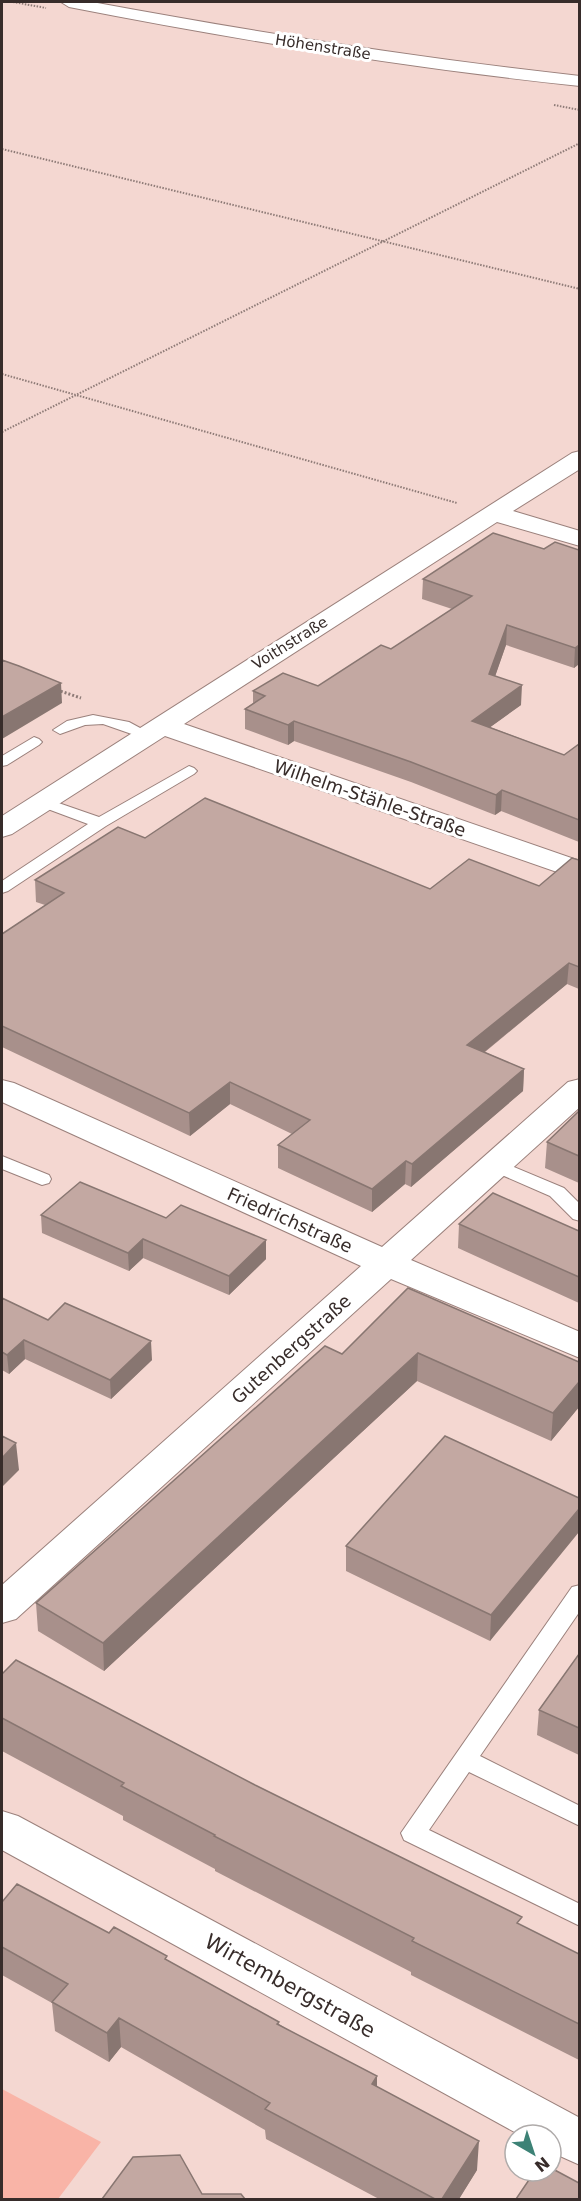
<svg xmlns="http://www.w3.org/2000/svg" width="581" height="2201" viewBox="0 0 581 2201" font-family="'DejaVu Sans',sans-serif">
  <style>
    .green { fill: #f9b4a7 }
    .lines { fill: none; stroke-linecap: round; stroke-linejoin: round }
    .service-casing { stroke: #9b817c; stroke-width: 2 }
    .minor-casing { stroke: #9b817c; stroke-width: 2 }
    .secondary-casing { stroke: #9b817c; stroke-width: 2 }
    .path-far1 { stroke: #8e7b77; stroke-width: 2; stroke-dasharray: 1.5 1.5; stroke-linecap: butt }
    .path { stroke: #8e7b77; stroke-width: 3; stroke-dasharray: 2 2; stroke-linecap: butt }
    .service { fill: #fff; fill-rule: evenodd }
    .minor { fill: #fff; fill-rule: evenodd }
    .secondary { fill: #fff; fill-rule: evenodd }
    .wall { fill: #a8908b }
    .shaded-wall { fill: #887671 }
    .building { fill: #c3a8a2; stroke: #887671; stroke-width: 1.5 }
    .labels { text-anchor: middle; dominant-baseline: central; stroke-width: 6; stroke-linejoin: round; paint-order: stroke }
    .far-street-label { font-size: 15px; fill: #372c2a; stroke: #fff }
    .street-label { font-size: 18px; fill: #372c2a; stroke: #fff }
    .near-street-label { font-size: 21px; fill: #372c2a; stroke: #fff }
  </style>
  <rect width="100%" height="100%" fill="#f4d7d1"/>
  <path class="green" d="M2,2089L101,2142L58,2199H2Z"/>
  <g class="lines">
    <defs>
      <path id="service" d="M93,715L129,722L153,735L146,739L103,724L85,725L60,734L53,730L67,721Z
        M34,737L39,739L42,742L39,745L7,765L2,766V756Z
        M189,766L194,768L197,771L194,774L106,826L8,891L2,893V881L88,824L37,805L34,802L37,799H47L99,817Z
        M2,1156L49,1175L51,1179L49,1183L42,1185L2,1169Z
        M495,1159L564,1188L580,1204V1221L573,1219L550,1196L488,1169L486,1165L488,1161Z
        M580,1585V1611L480,1756L580,1806V1826L469,1772L429,1830L580,1904V1926L404,1840L401,1833L572,1587Z"/>
      <path id="minor" d="M580,451V469L513,511L580,531V546L497,522L184,724L580,861V880L165,736L12,834L2,837V816L572,453Z
        M580,1079V1107L411,1260L580,1332V1358L391,1279L16,1619L2,1623V1585L361,1266L2,1102V1080L14,1083L382,1247L568,1082Z
        M2,1811L18,1816L580,2118V2165L551,2152V2135H520L2,1850Z"/>
      <path id="secondary" d="M61,2H92C254,32 416,58 580,76V86C408,68 238,40 69,7Z"/>
    </defs>
    <use href="#service" class="service-casing"/>
    <use href="#minor" class="minor-casing"/>
    <use href="#secondary" class="secondary-casing"/>
    <path class="path-far1" d="M13,2L46,8
      M554,105L580,110
      M2,149L580,289
      M2,374L457,503
      M2,432L580,143"/>
    <path class="path" d="M57,690L81,698"/>
    <use href="#service" class="service"/>
    <use href="#minor" class="minor"/>
    <use href="#secondary" class="secondary"/>
  </g>
  <path class="wall" d="M544,549L579,550V664L574,668L506,645L495,676L521,705L490,727L564,755L579,744V842L501,811L495,815L411,782L294,741L288,745L245,729V709L253,703V691L318,686L391,649L452,609L422,599L423,579Z
    M145,838L430,889L539,886L579,860V989L567,984L485,1052L524,1069L523,1091L411,1187L405,1184L372,1212L278,1168V1145L292,1134L230,1104L190,1136L2,1047V934L45,905L36,902L35,880Z
    M579,1111V1183L545,1168L547,1142Z
    M41,1215L166,1218L266,1240V1259L229,1295L143,1258L129,1271L42,1233Z
    M459,1224L579,1231V1303L458,1248Z
    M408,1288L579,1382V1407L551,1441L417,1381L104,1671L38,1631L36,1603L342,1354Z
    M2,1298L48,1320L152,1360L111,1399L25,1359L9,1374L2,1370Z
    M579,1498L490,1641L346,1571V1546Z
    M579,1654V1755L537,1735L539,1710Z
    M2,1674L579,1954V2060L411,1975V1972L215,1871V1869L123,1820V1816L2,1751Z
    M2,1902L109,1933L167,1960L279,2022V2024L377,2086L477,2170L459,2199H379L266,2139L265,2130L121,2047L109,2062L55,2031L52,2003L2,1975Z"/>
  <path class="shaded-wall" d="M507,625L506,645L489,694V674Z
    M579,645V664L574,668L575,648Z
    M61,683L62,703L2,739V717Z
    M522,685L521,705L471,741L472,721Z
    M294,721V741L288,745V725Z
    M502,790L501,811L495,815L496,795Z
    M569,963L567,984L466,1067L467,1045Z
    M524,1069L523,1091L411,1187L412,1164Z
    M230,1082V1104L190,1136L189,1113Z
    M406,1161L405,1184L372,1212V1189Z
    M143,1239V1258L129,1271L128,1253Z
    M266,1240V1259L229,1295V1276Z
    M24,1340L25,1359L9,1374L7,1355Z
    M151,1341L152,1360L111,1399L110,1380Z
    M418,1353L417,1381L104,1671L103,1643Z
    M579,1382V1407L551,1441L553,1413Z
    M16,1443L19,1470L2,1487V1458Z
    M579,1509V1532L490,1641L491,1615Z
    M119,2018L121,2047L109,2062L107,2033Z
    M377,2076V2105L372,2084Z
    M479,2141L477,2170L459,2199H442Z"/>
  <path class="building" d="M493,533L544,549L555,542L579,550V645L575,648L507,625L489,674L522,685L472,721L564,755L579,744V820L502,790L496,795L411,762L294,721L288,725L245,709L265,696L253,691L283,673L318,686L381,645L391,649L472,596L423,579Z
    M2,660L19,666L61,683L2,717Z
    M205,798L430,889L469,859L539,886L572,858L579,860V967L569,963L467,1045L524,1069L412,1164L406,1161L372,1189L278,1145L310,1120L230,1082L189,1113L2,1026V934L64,893L35,880L118,827L145,838Z
    M579,1111V1156L547,1142Z
    M80,1182L166,1218L181,1205L266,1240L229,1276L143,1239L128,1253L41,1215Z
    M493,1193L579,1231V1277L459,1224Z
    M408,1288L579,1362V1382L553,1413L418,1353L103,1643L36,1603L325,1346L342,1354Z
    M2,1298L48,1320L65,1303L151,1341L110,1380L24,1340L7,1355L2,1352Z
    M2,1436L16,1443L2,1458Z
    M445,1436L579,1498V1509L491,1615L346,1546Z
    M579,1654V1728L539,1710Z
    M16,1660L255,1785L522,1917L517,1923L579,1954V2024L412,1941L414,1938L214,1836L215,1835L121,1786L124,1783L2,1718V1674Z
    M17,1884L109,1933L114,1927L167,1956L165,1959L279,2022L277,2024L377,2076L372,2084L479,2141L442,2199H435L265,2109L270,2103L119,2018L107,2033L52,2002L68,1984L2,1947V1902Z
    M180,2155L202,2194H241L245,2199H102L133,2157Z
    M551,2168L579,2183V2199H516L535,2171H551Z"/>
  <g class="labels">
    <g class="far-street-label">
      <text transform="translate(323 47) rotate(9)">Höhenstraße</text>
      <text transform="translate(290 643) rotate(-32)">Voithstraße</text>
    </g>
    <g class="street-label">
      <text transform="translate(370 798) rotate(19)">Wilhelm-Stähle-Straße</text>
      <text transform="translate(290 1220) rotate(24)">Friedrichstraße</text>
      <text transform="translate(291 1349) rotate(-42)">Gutenbergstraße</text>
    </g>
    <g class="near-street-label">
      <text transform="translate(290 1986) rotate(29)">Wirtembergstraße</text>
    </g>
  </g>
  <rect width="581" height="2201" fill="none" stroke="#372c2a" stroke-width="6"/>
  <g transform="translate(533 2153) rotate(141)"><circle r="28" fill="#ffffff" stroke="#afabaa" stroke-width="1.5"/>
  <path d="M0-4.5L10 22L0 15L-10 22Z" fill="#3d8276"/>
  <text y="-9" font-size="16" font-weight="bold" text-anchor="middle" fill="#372c2a">N</text>
  </g>
</svg>
